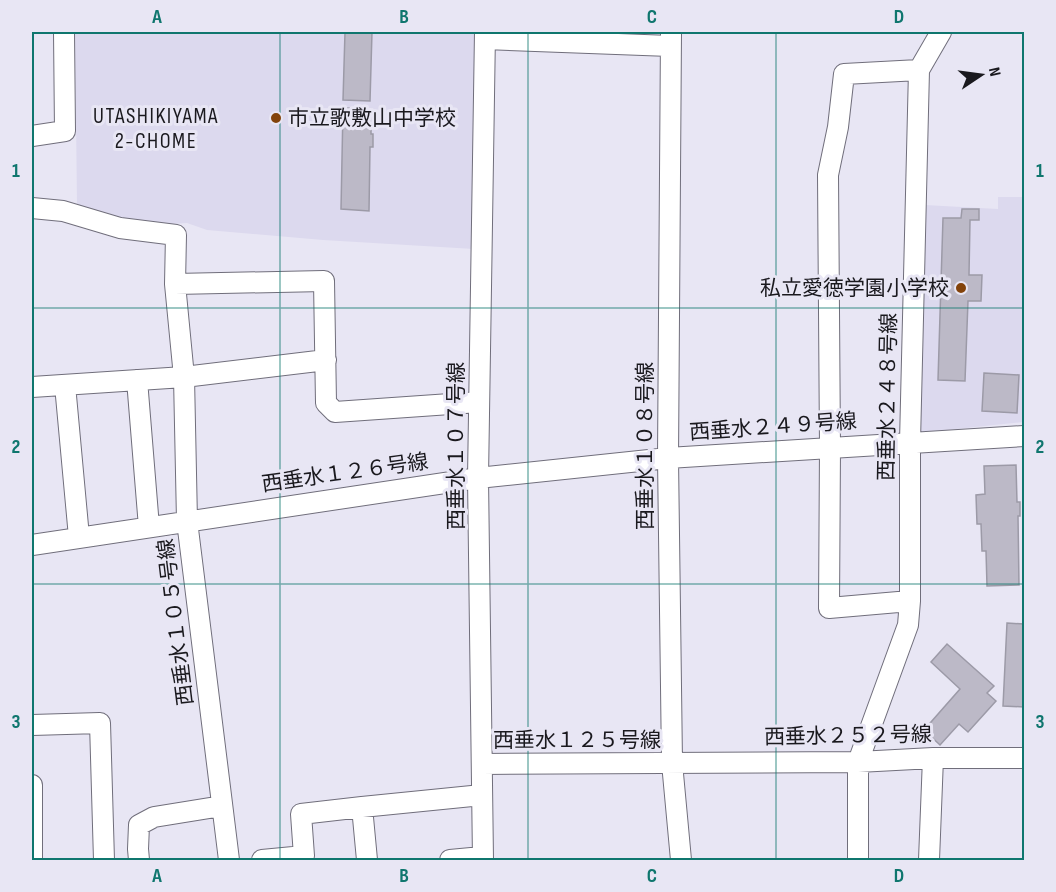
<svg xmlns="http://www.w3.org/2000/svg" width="1056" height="892" viewBox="0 0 1056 892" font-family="'Sofia Sans Condensed','Noto Sans JP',sans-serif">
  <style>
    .built { fill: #dcd9ee }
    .building { fill: #bcb9c7; stroke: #9c9aa7; stroke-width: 1.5 }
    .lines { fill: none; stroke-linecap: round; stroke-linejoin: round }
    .minor-casing { stroke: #706e7b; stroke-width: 22 }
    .minor { stroke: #fff; stroke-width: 20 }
    .grid { fill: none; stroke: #0f766e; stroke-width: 1.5; stroke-opacity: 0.55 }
    .poi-dot { fill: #83430b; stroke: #e8e6f4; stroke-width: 2 }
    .labels { text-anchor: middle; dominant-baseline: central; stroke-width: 6; stroke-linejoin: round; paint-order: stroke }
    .poi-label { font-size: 21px; fill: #1a191e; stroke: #e8e6f4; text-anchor: start }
    .street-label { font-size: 21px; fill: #1a191e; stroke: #e8e6f4 }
    .neighbourhood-label { font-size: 22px; letter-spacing: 1.5px; fill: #1a191e; stroke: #e8e6f4 }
    .neatline { fill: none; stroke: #0f766e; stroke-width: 2 }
    .grid-label { font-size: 20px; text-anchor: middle; font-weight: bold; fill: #0f766e }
  </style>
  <rect width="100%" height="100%" fill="#e8e6f4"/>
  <path class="built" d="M75,32H477L474,249L323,240L207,230L187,223L169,224L116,217L77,204Z
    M998,197H1024V422L918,433L925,205L998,209Z"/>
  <path class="building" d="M345,32H372L370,101L343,100Z
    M343,108L371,109V134H373V147H370L369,211L341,209Z
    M962,209H979V220H970L969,275H982L981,301H968L965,381L938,380L943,218H961Z
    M984,373L1019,375L1017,413L982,411Z
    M1016,465L1017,502H1020V516H1018L1019,585L987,586L986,551H982L981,524H977L976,495L985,494L984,466Z
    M1007,623L1024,624V707L1003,706Z
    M947,644L994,686L987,693L996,701L968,732L959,724L940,745L924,730L960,689L931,662Z"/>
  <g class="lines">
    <defs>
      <path id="minor" d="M671,32L668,458L672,763L681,860
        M485,39L670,46
        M32,136L65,131L64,32
        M32,208L63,211L120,228L176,235L175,284L184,377L187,521L229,860
        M175,284L324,281L326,403L335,412L479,402
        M137,380L149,527
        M65,385L79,537
        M32,387L184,377L326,360
        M32,545L478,478L668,458L1024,436
        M910,601L829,608L830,448L828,175L838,127L844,74L919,70
        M32,725L100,723L104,860
        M482,764L858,762L933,758H1024
        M32,785V860
        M139,860L138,849L139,825L154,817L222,806
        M262,860L304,856L301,814L362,807
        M367,860L362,807L482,795
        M450,860L482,857
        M483,860L478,478L485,32
        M858,860V762L908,625L910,601V442L919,70L941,32
        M929,860L933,758"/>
    </defs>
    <use href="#minor" class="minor-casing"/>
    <use href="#minor" class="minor"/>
  </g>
  <path class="grid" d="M280,32V860M528,32V860M776,32V860M32,308H1024M32,584H1024"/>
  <g class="poi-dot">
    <circle cx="276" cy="118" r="6"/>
    <circle cx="961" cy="288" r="6"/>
  </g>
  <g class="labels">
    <g class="poi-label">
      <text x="288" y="118">市立歌敷山中学校</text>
      <text x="949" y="288" text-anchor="end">私立愛徳学園小学校</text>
    </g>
    <g class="street-label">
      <text transform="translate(888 397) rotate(-89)">西垂水２４８号線</text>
      <text transform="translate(773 427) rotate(-4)">西垂水２４９号線</text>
      <text transform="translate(456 446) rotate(-90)">西垂水１０７号線</text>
      <text transform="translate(645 446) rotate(-90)">西垂水１０８号線</text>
      <text transform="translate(345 473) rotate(-8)">西垂水１２６号線</text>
      <text transform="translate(176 622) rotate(-97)">西垂水１０５号線</text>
      <text transform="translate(848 736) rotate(-1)">西垂水２５２号線</text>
      <text x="577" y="740">西垂水１２５号線</text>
    </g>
    <g class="neighbourhood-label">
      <text x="156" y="116">UTASHIKIYAMA<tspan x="156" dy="25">2-CHOME</tspan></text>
    </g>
  </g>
  <rect width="1056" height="892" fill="none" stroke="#e8e6f4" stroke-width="66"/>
  <g transform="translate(981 75) rotate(77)" stroke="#e8e6f4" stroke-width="4.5" paint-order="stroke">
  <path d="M0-4.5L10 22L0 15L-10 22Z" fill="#1a191e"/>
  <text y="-9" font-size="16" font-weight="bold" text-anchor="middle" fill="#1a191e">N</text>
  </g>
  <rect x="33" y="33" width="990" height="826" class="neatline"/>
  <g class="grid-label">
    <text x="157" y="23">A</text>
    <text x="404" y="23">B</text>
    <text x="652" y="23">C</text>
    <text x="899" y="23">D</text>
    <text x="16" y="177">1</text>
    <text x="1040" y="177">1</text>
    <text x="16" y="453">2</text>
    <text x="1040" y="453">2</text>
    <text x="16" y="728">3</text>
    <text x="1040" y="728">3</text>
    <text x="157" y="882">A</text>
    <text x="404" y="882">B</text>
    <text x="652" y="882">C</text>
    <text x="899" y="882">D</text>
  </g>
</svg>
